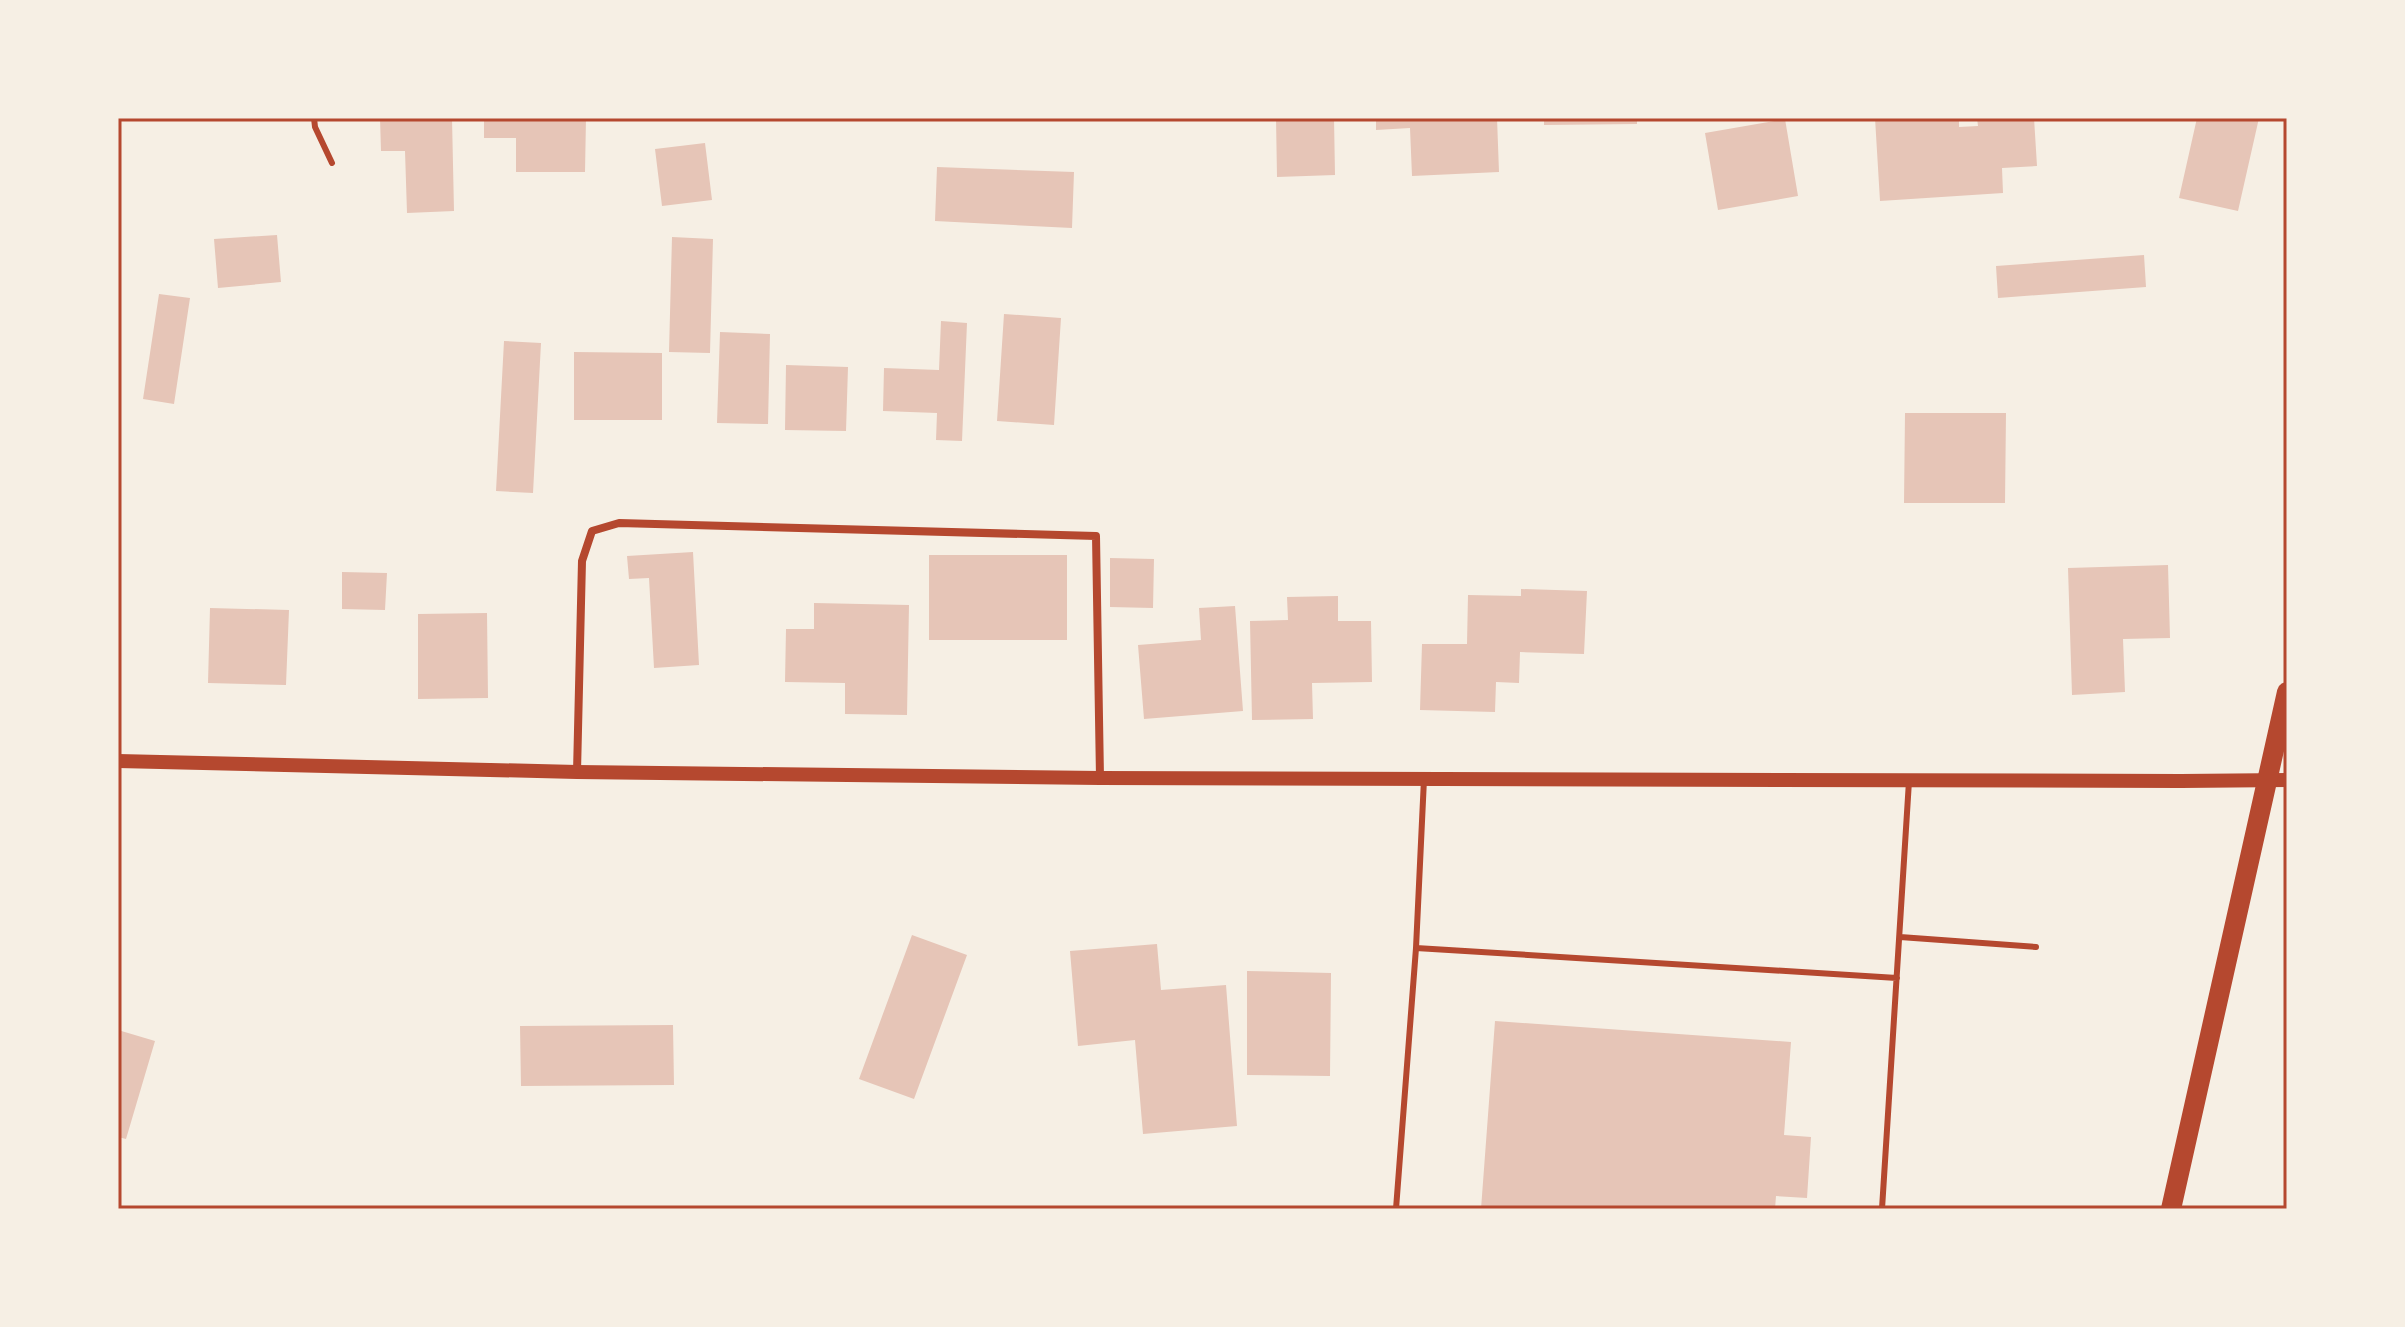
<svg xmlns="http://www.w3.org/2000/svg" width="2405" height="1327" viewBox="0 0 2405 1327" font-family="'Asap Condensed',sans-serif">
  <style>
    .building { fill: #e6c5b7 }
    .lines { fill: none; stroke-linecap: round; stroke-linejoin: round }
    .service { stroke: #b5482f; stroke-width: 6 }
    .minor { stroke: #b5482f; stroke-width: 8 }
    .tertiary { stroke: #b5482f; stroke-width: 14 }
    .primary { stroke: #b5482f; stroke-width: 20 }
    .neatline { fill: none; stroke: #b5482f; stroke-width: 3 }
  </style>
  <rect width="100%" height="100%" fill="#f6efe4"/>
  <path class="building" d="M380,118H452L454,211L407,213L405,151H381Z
    M484,118H586L585,172H516V138H484Z
    M1276,118H1334L1335,175L1277,177Z
    M1376,118H1497L1499,172L1412,176L1410,128L1376,130Z
    M1544,118H1637V124L1544,125Z
    M1875,118H1959V127L1978,126L1977,118H2034L2037,166L2002,168L2003,193L1880,201Z
    M2197,118H2259L2238,211L2179,198Z
    M1785,119L1798,196L1718,210L1705,133Z
    M705,143L712,200L662,206L655,149Z
    M937,167L1074,172L1072,228L935,221Z
    M277,235L281,282L218,288L214,239Z
    M672,237L713,239L710,353L669,352Z
    M2144,255L2146,287L1998,298L1996,266Z
    M159,294L190,298L174,404L143,399Z
    M1004,314L1061,318L1054,425L997,421Z
    M941,321L967,323L962,441L936,440L937,413L883,411L884,368L939,370Z
    M720,332L770,334L768,424L717,423Z
    M504,341L541,343L533,493L496,491Z
    M574,352L662,353V420H574Z
    M786,365L848,367L846,431L785,430Z
    M1905,413H2006L2005,503H1904Z
    M693,552L699,665L654,668L649,578L629,579L627,556Z
    M929,555H1067V640H929Z
    M1110,558L1154,559L1153,608L1110,607Z
    M2168,565L2170,638L2123,639L2125,692L2072,695L2068,568Z
    M342,572L387,573L385,610L342,609Z
    M1521,589L1587,591L1584,654L1520,652L1519,683L1496,682L1495,712L1420,710L1422,644H1467L1468,595L1521,596Z
    M1338,596V621H1371L1372,682L1312,683L1313,719L1252,720L1250,621L1288,620L1287,597Z
    M814,603L909,605L907,715L845,714V683L785,682L786,629H814Z
    M1235,606L1243,711L1144,719L1138,645L1201,640L1199,608Z
    M210,608L289,610L286,685L208,683Z
    M487,613L488,698L418,699V614Z
    M912,935L967,955L914,1099L859,1079Z
    M1157,944L1161,990L1226,985L1237,1126L1143,1134L1135,1040L1078,1046L1070,951Z
    M1247,971L1331,973L1330,1076L1247,1075Z
    M1495,1021L1791,1042L1784,1135L1811,1137L1807,1198L1776,1196L1775,1209H1481Z
    M673,1025L674,1085L521,1086L520,1026Z
    M118,1030L155,1041L126,1139L118,1137Z"/>
  <g class="lines">
    <path class="service" d="M314,118L315,127L332,163
      M1424,779L1416,948L1897,978
      M1900,937L2036,947
      M1396,1209L1416,948
      M1882,1209L1909,781"/>
    <path class="minor" d="M577,772L582,561L592,531L619,523L1096,536L1100,778"/>
    <path class="tertiary" d="M118,761L577,772L1100,778L2181,781L2287,780"/>
    <path class="primary" d="M2171,1209L2287,692"/>
  </g>
  <rect width="2405" height="1327" fill="none" stroke="#f6efe4" stroke-width="240"/>
  <rect x="120" y="120" width="2165" height="1087" class="neatline"/>
</svg>
